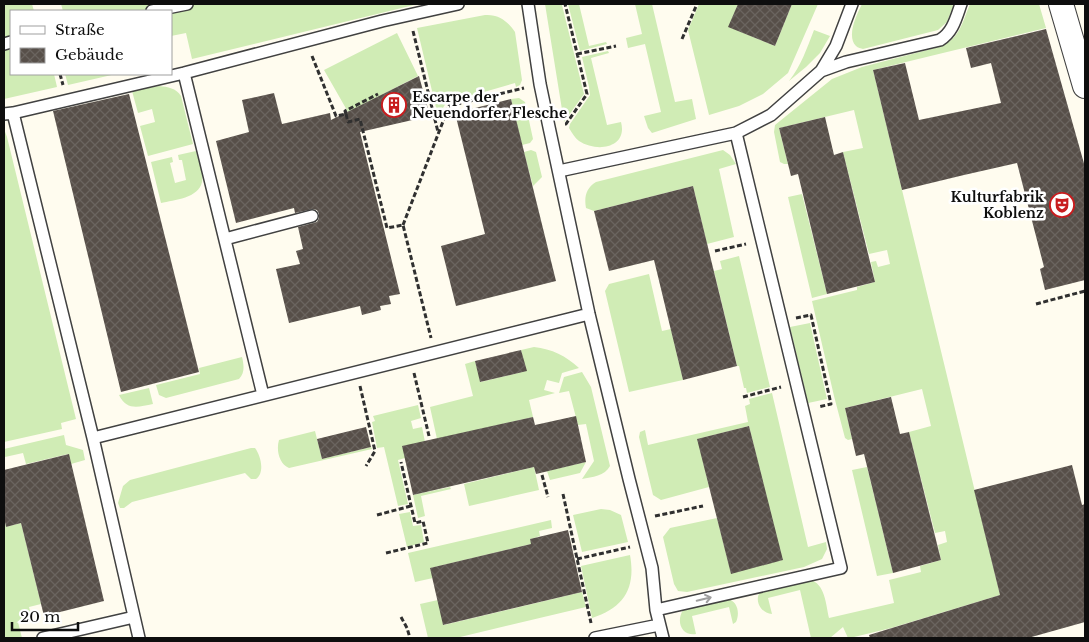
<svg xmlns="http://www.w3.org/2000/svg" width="1089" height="642" viewBox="0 0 1089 642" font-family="'Libre Baskerville',serif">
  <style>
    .grass { fill: #d0ecb5 }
    .building { fill: url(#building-cross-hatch) }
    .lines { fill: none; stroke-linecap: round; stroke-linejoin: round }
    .lane-casing { stroke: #414141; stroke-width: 14 }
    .street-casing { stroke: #414141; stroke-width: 26 }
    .path { stroke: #303030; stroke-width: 3; stroke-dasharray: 5 2.5; stroke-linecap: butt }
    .lane { stroke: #fff; stroke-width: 11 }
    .street { stroke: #fff; stroke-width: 24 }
    .oneway { stroke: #9f9f9f }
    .labels { text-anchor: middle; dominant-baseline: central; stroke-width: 5; stroke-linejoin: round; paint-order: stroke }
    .poi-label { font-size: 14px; font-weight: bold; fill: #0e0e0e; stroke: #fff; text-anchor: start }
  </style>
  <defs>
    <pattern id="building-cross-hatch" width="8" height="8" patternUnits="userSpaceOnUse" patternTransform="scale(1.25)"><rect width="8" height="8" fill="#574f49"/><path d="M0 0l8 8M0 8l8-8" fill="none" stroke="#6a645f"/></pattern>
  </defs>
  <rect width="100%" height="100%" fill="#fffcef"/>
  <path class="grass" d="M4,4H32L34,11H11V74H54L57,87L4,99Z
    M61,4H418L192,59L186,33L171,36V11H63Z
    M545,4L562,5L584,94L564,122Z
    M568,4H579L589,46L606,42L607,44L580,51Z
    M635,4H652L675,102L692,99L696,119L652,133L648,128L644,116L661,112L645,44L628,48L626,38L642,34Z
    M699,4H738L729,27L775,46L792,4H818L788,73L763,94L739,106L709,115L688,30Z
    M862,4H954L947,22L938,30L863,49C861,48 858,48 856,46C846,36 857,14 862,4Z
    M970,4H1039L1046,28L873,70L1000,595L891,628L850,638H848L843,627L830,638H811L800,590L768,598L772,614C761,613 754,601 760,592L810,580C825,583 826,605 829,618L894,603L889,580L921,572L920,566L941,560L938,545L947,542L945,531L935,533L909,432L931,426L922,389L845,408L852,439L848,440L845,438L834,396L812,301L857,290V287L875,282L871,262L876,261L878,267L890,264L887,250L869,254L843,152L863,148L854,110L779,128L788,164H784L780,162L774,132L775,125L832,79L862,67L939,47C960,39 962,23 970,4Z
    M485,15C498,14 508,21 515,32L522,80L520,85L516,87L515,83L446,103L438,116L417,28Z
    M814,30L830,36L820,53L806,67L789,81C801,66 807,48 814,30Z
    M397,33L418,76L348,112L324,70Z
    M608,51L609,53L591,58L607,125L621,122C628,148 597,153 579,141C575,138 572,133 569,128L570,124L590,95L589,87L582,57Z
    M65,74H116L68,85Z
    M159,86C168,87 176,88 181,96L193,144L148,156L140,126L155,122L152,109L138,113L132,91Z
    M519,98L525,102L533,139L530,143L522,145L511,99Z
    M4,129L7,137L76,419L61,423L62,429L4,442Z
    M531,150L536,152L542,177L533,186L524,152Z
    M723,150L730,155L736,164L719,169L734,237L707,244L693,186L594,211L586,208C584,197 586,188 596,182Z
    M196,151C198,160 204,173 202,182C199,198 174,200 161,203L151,162L172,157L173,162L170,163L175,183L186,180L182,160H179L178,155Z
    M802,194L827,294L812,298L788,197Z
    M739,256L770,387L747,393L746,388H744L739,366H737L714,271L722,269L720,261Z
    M649,274L662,331L671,329L683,380L629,392L605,291L609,284Z
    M810,323L827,399L808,403L790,327Z
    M534,347C552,349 566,356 579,368L562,373L559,383L547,380L544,390L555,393L529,400L533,417L437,439L430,407L473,396L465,364L475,361L481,382L526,371L521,350Z
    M242,357C244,365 245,373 239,379L166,398L159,395L156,385L200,374L199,368Z
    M582,372L591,387L610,466C605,476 592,477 582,479L594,461L586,424L578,425L569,391L559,393L564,377Z
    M149,388L153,404C138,407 127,411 119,395Z
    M772,393L808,547L826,542L827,549L822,559L804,567L687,592L678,591L674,584L663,537L670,528L717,518L731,573L782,560L749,426L698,439L709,487L661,500L653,495L639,437L640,432L645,430L648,445L748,422L745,406L750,404L749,399Z
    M418,405L421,418L411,421L413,429L422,427L425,442L405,458L398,460L408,504L398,506L384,447L377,448L372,422L375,421L373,416Z
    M315,431L322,459L371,447L372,449L289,468C279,464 276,450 279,440Z
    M64,435L66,445L83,450L85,460L71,464L68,454L26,464L23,453L5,457L4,449Z
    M251,448H255C261,456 265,473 256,479H251L245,473L132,502L124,508H120L118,503L123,486L130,480Z
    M586,462L580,473L550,480L547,471Z
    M534,467L539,490L469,506L464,484Z
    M867,467L893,573L877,576L852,470Z
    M450,487L451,489L421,496L425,516L418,518L413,495Z
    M601,509L610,510L621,515L628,542L582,552L573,515Z
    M410,512L413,526L421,525L424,542L407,547L399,514Z
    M4,517L6,527L21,523L41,604L29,607L32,619L18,622L22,638H4Z
    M551,520L552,528L539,531L540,536L531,539V544L431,568L433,578L415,582L408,553Z
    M630,555C636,588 624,608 592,618L581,566Z
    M582,592L586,607L456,638H428L420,604L438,600L444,625Z
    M727,599C738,601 740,613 736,622L733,624L729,607L692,616L696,634C681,636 676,621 683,610Z"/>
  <path class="building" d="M738,4H792L775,46L728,27Z
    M1046,29L1085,167V280L1045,290L1040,269L1044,267L1017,163L964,175L902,190L873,70L905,63L919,120L1001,103L991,63L971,68L966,48Z
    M419,76L430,116L360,132L400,294L389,296L391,304L380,306L381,310L362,315L360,306L289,323L276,269L300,264L296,251L303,249L298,227L317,222L319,218V214L317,210L313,209L295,213L294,208L236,223L216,141L249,132L242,100L274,93L282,124L330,113L331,120Z
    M129,94L199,372L121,392L53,111Z
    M511,99L556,281L456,306L441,246L485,234L455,113Z
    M825,117L834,155L843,152L875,282L827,294L798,174L791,176L779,128Z
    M693,186L737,366L683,380L654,260L609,271L594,211Z
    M521,350L527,371L480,382L475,361Z
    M891,397L900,434L909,432L941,560L893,573L864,454L856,456L845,408Z
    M576,416L586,462L536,474L534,467L413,495L402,446L533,417L535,425Z
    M749,426L783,560L731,574L697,439Z
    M366,427L371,447L322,459L317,439Z
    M69,454L104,601L44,616L21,523L6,527L4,517V470Z
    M1072,465L1082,505L1085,504V622L1028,638H870L869,635L1000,595L974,490Z
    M568,530L582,592L443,625L430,568L531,544L530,539Z"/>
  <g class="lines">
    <defs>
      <path id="lane" d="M528,4L540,84L549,127L589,314L629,479L652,568L656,610L663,638
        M152,11L187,4
        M4,44L11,42
        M821,71L846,62L940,40C953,32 956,18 961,4
        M184,73L263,395
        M13,113L93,438L139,638
        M4,114L13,113L184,73L382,21L458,4
        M736,133L771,115L821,71L836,46L852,4
        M559,171L736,133L841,568L656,610
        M225,239L312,216
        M93,438L589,314
        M43,638L134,617
        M595,638L659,625"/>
      <path id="street" d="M1061,4L1085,86"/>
    </defs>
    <use href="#lane" class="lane-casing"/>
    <use href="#street" class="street-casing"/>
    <path class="path" d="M413,31L438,132
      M682,39L697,4
      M577,54L616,46
      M312,56L336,116L346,114L348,122L360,119L387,228L403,225L431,338
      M60,74L63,85
      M346,114L345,111L378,94
      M565,124H566L587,94L565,4
      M403,225L449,106L524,88
      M715,251L746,244
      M1036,304L1085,291
      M796,318L811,315L831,404L818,407
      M414,373L429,436
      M360,386L375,451L366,466
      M743,397L781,387
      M542,475L548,497
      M563,494L591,623
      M377,515L411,506
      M655,516L703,506
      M386,553L428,543L423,521L415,523L401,462
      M577,559L630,547
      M401,617L407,628L410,638"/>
    <use href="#lane" class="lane"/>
    <use href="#street" class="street"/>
  </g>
  <defs><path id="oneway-shaft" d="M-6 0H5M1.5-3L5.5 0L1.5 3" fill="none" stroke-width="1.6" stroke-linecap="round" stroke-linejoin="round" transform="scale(1.25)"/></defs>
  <use class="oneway" href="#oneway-shaft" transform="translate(704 599) rotate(-13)"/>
  <defs>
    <symbol id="building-ring" viewBox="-11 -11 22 22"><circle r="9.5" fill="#fff" stroke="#c81c1e" stroke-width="1.5"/><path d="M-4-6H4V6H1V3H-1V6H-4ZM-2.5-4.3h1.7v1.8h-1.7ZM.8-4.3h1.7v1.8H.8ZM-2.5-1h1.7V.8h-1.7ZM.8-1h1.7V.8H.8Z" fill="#c81c1e"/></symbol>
    <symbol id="theatre-ring" viewBox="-11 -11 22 22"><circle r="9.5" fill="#fff" stroke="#c81c1e" stroke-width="1.5"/><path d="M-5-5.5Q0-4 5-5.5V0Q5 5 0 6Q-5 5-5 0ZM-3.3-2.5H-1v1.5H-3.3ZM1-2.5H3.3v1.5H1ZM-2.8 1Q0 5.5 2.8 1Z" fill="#c81c1e"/></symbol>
  </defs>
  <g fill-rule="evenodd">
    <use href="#building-ring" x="380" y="91" width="28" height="28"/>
    <use href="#theatre-ring" x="1048" y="191" width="28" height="28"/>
  </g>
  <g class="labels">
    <g class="poi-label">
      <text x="412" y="97">Escarpe der<tspan x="412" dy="16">Neuendorfer Flesche</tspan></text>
      <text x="1044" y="197" text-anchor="end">Kulturfabrik<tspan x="1044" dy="16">Koblenz</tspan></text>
    </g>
  </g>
  <rect width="1089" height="642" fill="none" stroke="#0e0e0e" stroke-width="10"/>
  <rect x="10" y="10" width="162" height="65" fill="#ffffff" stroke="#9f9f9f"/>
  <rect x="20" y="26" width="25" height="8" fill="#ffffff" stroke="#9f9f9f"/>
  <text x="55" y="35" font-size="15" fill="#0e0e0e">Straße</text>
  <rect x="20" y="48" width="25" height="15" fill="url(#building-cross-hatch)" stroke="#9f9f9f"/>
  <text x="55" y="60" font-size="15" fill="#0e0e0e">Gebäude</text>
  <path d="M12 622v8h66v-8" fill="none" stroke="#0e0e0e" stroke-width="2.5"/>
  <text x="20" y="622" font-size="15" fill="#0e0e0e" stroke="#ffffff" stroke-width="4" paint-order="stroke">20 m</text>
</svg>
